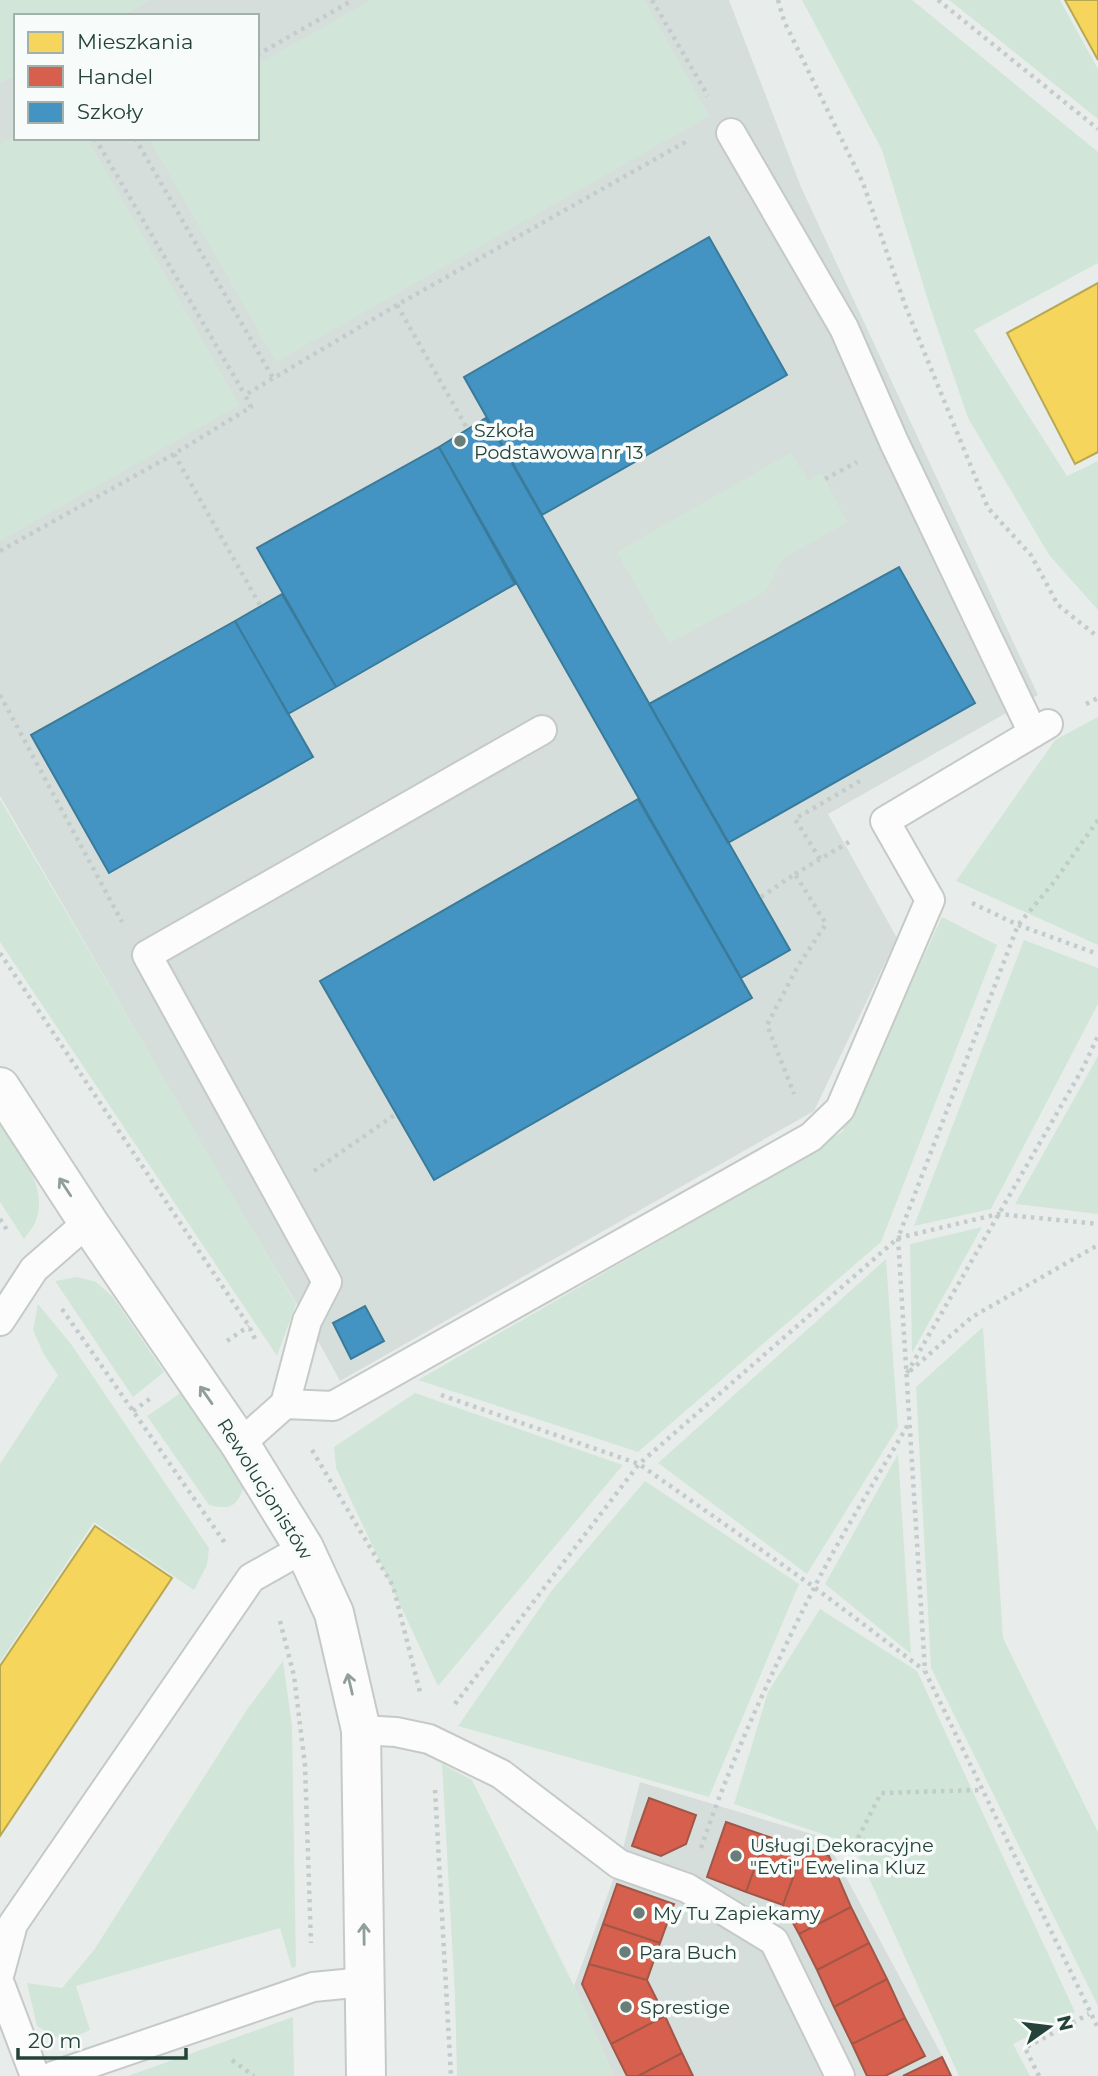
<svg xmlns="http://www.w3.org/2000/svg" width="1098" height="2076" viewBox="0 0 1098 2076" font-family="Montserrat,sans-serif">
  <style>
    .built { fill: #d6dedb }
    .green { fill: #d1e6d8 }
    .homes { fill: #f6d55c; stroke: #b7a952; stroke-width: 2 }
    .shops { fill: #d6604d; stroke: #a15747; stroke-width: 2 }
    .schools { fill: #4393c3; stroke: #3a7b9a; stroke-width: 2 }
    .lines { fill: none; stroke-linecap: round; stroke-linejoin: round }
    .service-casing { stroke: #c5cac8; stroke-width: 32 }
    .minor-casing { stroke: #c5cac8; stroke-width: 42 }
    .path { stroke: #c3ccca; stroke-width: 4.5; stroke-dasharray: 3.5 5; stroke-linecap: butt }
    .service { stroke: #fcfcfc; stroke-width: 28 }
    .minor { stroke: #fcfcfc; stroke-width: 38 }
    .oneway { stroke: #909f9b }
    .poi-dot { fill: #697e78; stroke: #f7fbf9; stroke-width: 2.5 }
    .labels { text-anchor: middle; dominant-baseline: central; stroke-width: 7; stroke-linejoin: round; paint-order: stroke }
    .poi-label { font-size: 19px; fill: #24423a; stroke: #f7fbf9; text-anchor: start }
    .street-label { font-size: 19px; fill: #24423a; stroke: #f7fbf9 }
  </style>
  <rect width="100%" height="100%" fill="#e8edeb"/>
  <path class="built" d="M149,0H729L801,187L1038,695L828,814L897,938L814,1111L340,1381L307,1321L221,1178L0,796V83L16,74V138H257V16H121Z
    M640,1782L825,1838L953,2076H614L574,1986L619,1864Z"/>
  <path class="green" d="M0,0H149L121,16H16V74L0,83Z
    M371,0H644L709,116L276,362L149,138H257V65Z
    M802,0H912L1098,152V263L974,330L1067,476L1098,461V610L1049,555L968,418L930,307L882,150Z
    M949,0H1060L1098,69V119Z
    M16,135V138H87L239,405L0,541V144Z
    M791,453L808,481L822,473L847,522L782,559L766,591L669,643L617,552Z
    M1098,717V945L956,881L1055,740Z
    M0,799L296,1304L277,1356L0,942Z
    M942,917L997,945L881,1242L638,1452L418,1380L772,1176L842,1132Z
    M1024,940L1098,968V1004L991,1209L914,1226Z
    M1098,1056V1214L1015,1204Z
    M0,1125C18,1153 49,1185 36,1220C34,1227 28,1233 24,1239L0,1202Z
    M982,1227L912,1353L910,1244Z
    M886,1259L898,1427L807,1574L658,1463Z
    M77,1277L96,1282L113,1297L164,1372L133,1397L55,1281Z
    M38,1304L71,1344L209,1548L207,1565L194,1590L94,1522L0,1662V1464L58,1375L44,1355L33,1330Z
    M983,1327L1003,1638L1098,1832V2006L931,1668L916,1387Z
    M182,1392L244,1485C238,1507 230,1510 209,1505L147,1416Z
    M415,1393L623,1465L438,1686L336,1468L334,1447Z
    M898,1454L911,1654L825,1584Z
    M645,1481L799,1584L709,1797L458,1726L553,1589Z
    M820,1609L917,1671L1075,2012L1013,2044L1030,2076H959L854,1845L734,1804L768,1692Z
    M283,1661L292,1726L296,1966L292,1969L280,1928L76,1986L90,2030C64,2042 60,2041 37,2026L27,1983L62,1988L94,1950L246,1711Z
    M442,1764L472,1780L574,1986L614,2076H457L455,1996Z
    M293,2017L294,2076H128Z"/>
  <path class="homes" d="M1065,0H1098V60Z
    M1098,283V452L1075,464L1007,333Z
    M95,1526L172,1578L0,1836V1666Z"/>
  <path class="shops" d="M649,1798L696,1815L686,1844L661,1856L632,1846Z
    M726,1822L766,1836L746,1892L707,1877Z
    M766,1836L804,1848L783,1905L746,1892Z
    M804,1848L829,1856L851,1907L799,1934L783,1905Z
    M617,1884L674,1904L660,1943L603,1924Z
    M851,1907L869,1943L817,1970L799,1934Z
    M603,1924L660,1943L647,1980L589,1964Z
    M869,1943L887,1979L834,2007L817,1970Z
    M589,1964L647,1980L665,2016L611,2044L582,1984Z
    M887,1979L905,2018L852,2044L834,2007Z
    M665,2016L682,2053L638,2076H627L611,2044Z
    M905,2018L925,2056L885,2076H867L852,2044Z
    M682,2053L693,2076H638Z
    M942,2057L951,2076H903Z"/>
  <path class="schools" d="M709,237L787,375L542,515L464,377Z
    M486,418L790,950L741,978L439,447Z
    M439,447L515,584L336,687L257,548Z
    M899,567L975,703L728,843L649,704Z
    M282,594L336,687L288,714L235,621Z
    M235,621L313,757L109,873L31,735Z
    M638,799L752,998L434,1180L320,981Z
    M365,1306L384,1341L351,1359L333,1323Z"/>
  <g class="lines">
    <defs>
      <path id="service" d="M731,133L844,328L894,442L1033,733
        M0,1321L34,1269L88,1222
        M285,1404L307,1321L327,1282L147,955L542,730
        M240,1444L285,1404L333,1406L811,1137L840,1109L930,900L885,821L1048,724
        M361,1730L396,1732L429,1739L501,1774L619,1864L687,1888L774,1941L840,2076
        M0,1972L13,1924L251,1578L304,1548
        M0,1984L35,2076
        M53,2076L313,1987L364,1982"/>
      <path id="minor" d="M0,1087L88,1222L240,1444L304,1548L334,1613L361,1730L366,2076"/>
    </defs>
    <use href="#service" class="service-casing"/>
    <use href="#minor" class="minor-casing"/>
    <path class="path" d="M652,0L708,96
      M778,0L784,21L863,183L905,305L988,508L1031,555L1058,605L1098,637
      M938,0L1098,129
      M257,55L353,0
      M95,138L245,395
      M135,138L273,378
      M397,305L467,428
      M174,454L260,605
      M825,479L857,462
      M0,551L174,454L251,407L245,395L397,305L689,140
      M0,695L122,922
      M1086,704L1098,698
      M1098,820L1054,882L1018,925L898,1238L925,1671L1098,2028
      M820,859L795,819L860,781
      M795,874L849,842
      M761,897L795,874L826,924L798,966L767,1025L794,1094
      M972,903L1018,925L1098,954
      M0,953L249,1326L255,1339
      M314,1171L396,1114
      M0,1219L9,1233
      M62,1309L225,1543
      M227,1341L249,1326
      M910,1371L972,1317L1098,1245
      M907,1373L1083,1068L1098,1036
      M441,1395L639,1464L814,1587L924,1670
      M133,1411L151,1398
      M312,1450L393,1586L420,1692
      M280,1621L294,1676L305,1765L311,1943
      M455,1704L639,1464L898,1238L998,1214L1098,1224
      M435,1790L451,2076
      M858,1838L881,1793L982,1790
      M701,1848C731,1760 771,1673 813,1590C842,1533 877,1478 909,1423
      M232,2060L254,2076
      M1039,2076L1025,2048L1089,2014"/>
    <use href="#service" class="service"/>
    <use href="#minor" class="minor"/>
  </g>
  <defs><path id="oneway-shaft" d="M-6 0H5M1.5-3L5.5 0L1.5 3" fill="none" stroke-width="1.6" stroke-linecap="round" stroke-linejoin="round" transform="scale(1.75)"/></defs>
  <g class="oneway">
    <use href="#oneway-shaft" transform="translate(65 1187) rotate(-123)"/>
    <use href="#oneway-shaft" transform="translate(206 1395) rotate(-125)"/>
    <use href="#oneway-shaft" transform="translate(350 1684) rotate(-103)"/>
    <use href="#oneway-shaft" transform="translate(364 1934) rotate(-91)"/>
  </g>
  <g class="poi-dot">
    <circle cx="460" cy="441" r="7"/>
    <circle cx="736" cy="1856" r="7"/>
    <circle cx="639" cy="1913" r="7"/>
    <circle cx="625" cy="1952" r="7"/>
    <circle cx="626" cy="2007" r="7"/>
  </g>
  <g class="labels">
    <g class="poi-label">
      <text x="474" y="430">Szkoła<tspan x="474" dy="22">Podstawowa nr 13</tspan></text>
      <text x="750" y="1845">Usługi Dekoracyjne<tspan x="750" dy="22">"Evti" Ewelina Kluz</tspan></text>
      <text x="653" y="1913">My Tu Zapiekamy</text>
      <text x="639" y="1952">Para Buch</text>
      <text x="640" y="2007">Sprestige</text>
    </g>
    <g class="street-label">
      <text transform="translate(265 1489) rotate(58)">Rewolucjonistów</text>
    </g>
  </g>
  <rect x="14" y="14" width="245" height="126" fill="#f7fbf9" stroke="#a3b1ad" stroke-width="2"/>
  <rect x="28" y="32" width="35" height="21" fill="#f6d55c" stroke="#a3b1ad" stroke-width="2"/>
  <text x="77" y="49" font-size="21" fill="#24423a">Mieszkania</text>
  <rect x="28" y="66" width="35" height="21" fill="#d6604d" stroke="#a3b1ad" stroke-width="2"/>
  <text x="77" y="84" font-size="21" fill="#24423a">Handel</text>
  <rect x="28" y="102" width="35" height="21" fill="#4393c3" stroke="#a3b1ad" stroke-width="2"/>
  <text x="77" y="119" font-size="21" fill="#24423a">Szkoły</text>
  <g transform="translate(1049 2027) rotate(76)" stroke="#f7fbf9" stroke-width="5" paint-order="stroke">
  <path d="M0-5L12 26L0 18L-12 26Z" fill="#24423a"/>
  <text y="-10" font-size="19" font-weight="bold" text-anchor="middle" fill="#24423a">N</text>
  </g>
  <path d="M18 2048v10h168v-10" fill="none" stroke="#24423a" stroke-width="3.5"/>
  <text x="28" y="2048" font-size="21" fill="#24423a" stroke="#f7fbf9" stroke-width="5" paint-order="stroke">20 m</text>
</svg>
